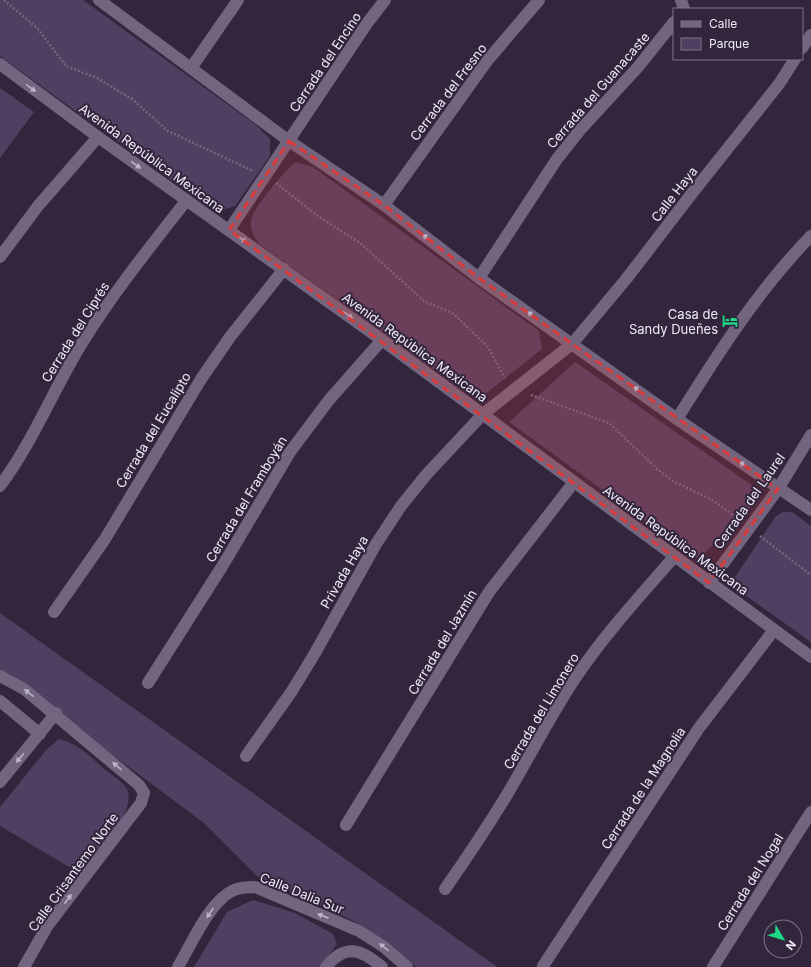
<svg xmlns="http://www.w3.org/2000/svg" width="811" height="967" viewBox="0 0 811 967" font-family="Inter,sans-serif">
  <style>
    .green { fill: #513f61 }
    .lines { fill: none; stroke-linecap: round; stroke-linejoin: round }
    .path { stroke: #72687c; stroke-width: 2.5; stroke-dasharray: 2 2; stroke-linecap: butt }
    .street { stroke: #72657f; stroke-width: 12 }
    .secondary { stroke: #72657f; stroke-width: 12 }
    .oneway { fill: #beb4c8 }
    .marked { fill: #d93b3d; fill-opacity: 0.2; stroke: #d93b3d; stroke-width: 3; stroke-dasharray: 8 5; stroke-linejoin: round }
    .labels { text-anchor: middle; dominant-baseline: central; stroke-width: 4; stroke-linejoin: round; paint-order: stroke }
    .street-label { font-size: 13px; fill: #f1e9f8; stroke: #32263d }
    .poi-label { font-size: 13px; fill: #f1e9f8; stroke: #32263d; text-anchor: end }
  </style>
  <rect width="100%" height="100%" fill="#32263d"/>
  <path class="green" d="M0,0H83L256,125L270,139V156L235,206L220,211L208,207L0,56Z
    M0,88L34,112L0,158Z
    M296,162L313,167L539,331L542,349L484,395L467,393L259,244C254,236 250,231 251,221C252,209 285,170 296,162Z
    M575,362L753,486L756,497L750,508L740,520L698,559L509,422Z
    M783,512H792L811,526V642L738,590L735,577L776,516Z
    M0,613L497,967H416L354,921L258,877L204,823L16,683L0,675Z
    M59,739C77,743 91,757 104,769C111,774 123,782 127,789C138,815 92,854 76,871L0,826V807L47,749Z
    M253,900L295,913L333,934L337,944L320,967H194L227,912Z"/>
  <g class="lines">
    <path class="path" d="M4,0L38,29L66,66L97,78L132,99L168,131L253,171
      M276,183L318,216L360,243L424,301L454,314L488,347L505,378
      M531,395L609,423L657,469L673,481L714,501L739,520
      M760,536L811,575"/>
    <path class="street" d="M681,0L684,9
      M802,48L811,35
      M191,68L238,0
      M384,205L487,61L539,0
      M229,230L368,22L385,0
      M0,257L38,206L98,137
      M479,278L557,159L580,130L638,67L674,22
      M677,419C717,355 758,290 811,236
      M0,486C33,442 53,390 82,343C113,293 150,247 186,201
      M709,583L778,489L811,435
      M54,612L105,539L201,379L230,337L284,269
      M0,676L24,689L139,785L144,793L141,803L48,925L24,967
      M148,683L223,565L290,452L329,400L382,340
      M0,701L40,734
      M246,756L292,691L315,653L376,544L401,506L426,475L483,414L572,344L627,278L693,192L779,84L795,59
      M0,782L56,713
      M346,825L489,592L574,482
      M445,889C466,859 486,829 505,798C529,758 550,716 576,677C605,634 640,596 674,557
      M543,966L699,728L774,630
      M178,967C191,945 210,900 234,890C241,887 247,887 255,887L359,931L384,947L407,967
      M326,967C345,943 361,949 382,967
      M713,967L811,812"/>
    <path class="secondary" d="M99,0L289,141L384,205L479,278L677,419L811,510
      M0,64L98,137L382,340L811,657"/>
  </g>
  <defs><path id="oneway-solid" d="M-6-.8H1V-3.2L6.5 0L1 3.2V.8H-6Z"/></defs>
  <g class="oneway">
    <use href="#oneway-solid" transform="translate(31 88) rotate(37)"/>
    <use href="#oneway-solid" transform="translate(136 165) rotate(36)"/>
    <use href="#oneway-solid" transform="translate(427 238) rotate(-143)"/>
    <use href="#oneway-solid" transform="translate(242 239) rotate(35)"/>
    <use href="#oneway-solid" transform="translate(348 315) rotate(36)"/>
    <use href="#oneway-solid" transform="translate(532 315) rotate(-145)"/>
    <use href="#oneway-solid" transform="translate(638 390) rotate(-144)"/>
    <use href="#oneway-solid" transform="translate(744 465) rotate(-145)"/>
    <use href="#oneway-solid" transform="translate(29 693) rotate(-143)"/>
    <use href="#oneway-solid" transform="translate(20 758) rotate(130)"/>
    <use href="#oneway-solid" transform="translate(117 766) rotate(-139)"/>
    <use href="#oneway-solid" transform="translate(68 899) rotate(-53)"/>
    <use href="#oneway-solid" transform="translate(210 913) rotate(124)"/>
    <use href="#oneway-solid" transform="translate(323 916) rotate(-157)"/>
    <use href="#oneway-solid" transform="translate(384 947) rotate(-141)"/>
  </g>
  <path class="marked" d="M289,141L384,205L479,278L778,489L709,583L229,230Z"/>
  <defs>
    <symbol id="hotel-bare" viewBox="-9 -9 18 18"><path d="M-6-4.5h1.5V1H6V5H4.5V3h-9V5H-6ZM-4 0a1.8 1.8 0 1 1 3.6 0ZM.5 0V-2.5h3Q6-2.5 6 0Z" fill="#1cd988" stroke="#32263d" stroke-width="2.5" paint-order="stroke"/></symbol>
  </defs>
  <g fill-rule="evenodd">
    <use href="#hotel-bare" x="719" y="310" width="22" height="22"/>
  </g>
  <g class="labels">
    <g class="street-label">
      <text transform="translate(325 62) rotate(-56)">Cerrada del Encino</text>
      <text transform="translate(598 90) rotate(-49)">Cerrada del Guanacaste</text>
      <text transform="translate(448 92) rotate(-53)">Cerrada del Fresno</text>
      <text transform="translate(152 158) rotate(36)">Avenida República Mexicana</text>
      <text transform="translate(674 194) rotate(-52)">Calle Haya</text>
      <text transform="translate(75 332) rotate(-58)">Cerrada del Ciprés</text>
      <text transform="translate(415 347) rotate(36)">Avenida República Mexicana</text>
      <text transform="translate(153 430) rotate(-59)">Cerrada del Eucalipto</text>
      <text transform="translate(246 499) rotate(-59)">Cerrada del Framboyán</text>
      <text transform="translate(749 501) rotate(-55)">Cerrada del Laurel</text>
      <text transform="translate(676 540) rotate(36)">Avenida República Mexicana</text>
      <text transform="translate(344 572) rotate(-60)">Privada Haya</text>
      <text transform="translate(442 642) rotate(-59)">Cerrada del Jazmín</text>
      <text transform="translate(541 711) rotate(-59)">Cerrada del Limonero</text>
      <text transform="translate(643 788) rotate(-57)">Cerrada de la Magnolia</text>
      <text transform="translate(73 872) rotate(-54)">Calle Crisantemo Norte</text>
      <text transform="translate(750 882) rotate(-58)">Cerrada del Nogal</text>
      <text transform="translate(302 893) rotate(22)">Calle Dalia Sur</text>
    </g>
    <g class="poi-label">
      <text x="718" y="314">Casa de<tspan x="718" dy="15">Sandy Dueñes</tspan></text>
    </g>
  </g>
  <rect x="673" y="8" width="130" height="52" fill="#32263d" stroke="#7e7488"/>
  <rect x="681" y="21" width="20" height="6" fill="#72657f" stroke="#7e7488"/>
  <text x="709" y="28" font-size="12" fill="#f1e9f8">Calle</text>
  <rect x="681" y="38" width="20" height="12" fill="#513f61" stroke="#7e7488"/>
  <text x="709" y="48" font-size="12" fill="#f1e9f8">Parque</text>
  <g transform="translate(783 939) rotate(128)"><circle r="19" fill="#32263d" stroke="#7e7488"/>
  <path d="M0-3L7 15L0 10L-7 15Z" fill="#1cd988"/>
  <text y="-6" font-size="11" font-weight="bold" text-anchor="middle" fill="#f1e9f8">N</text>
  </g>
</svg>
